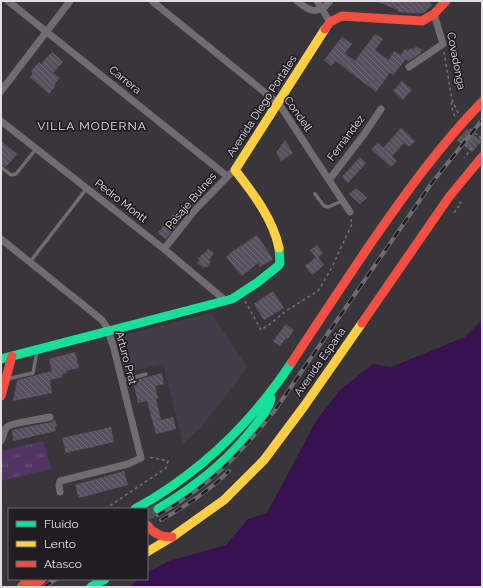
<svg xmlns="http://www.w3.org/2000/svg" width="483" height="588" viewBox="0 0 483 588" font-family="Raleway,sans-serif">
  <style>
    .built { fill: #433c49 }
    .grass { fill: url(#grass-tufts) }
    .water { fill: #380f4f }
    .building { fill: url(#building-back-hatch) }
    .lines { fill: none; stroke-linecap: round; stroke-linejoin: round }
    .primary-tunnel { stroke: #524f54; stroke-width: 11; stroke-dasharray: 11 5.5; stroke-linecap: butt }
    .path { stroke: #757377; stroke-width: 1.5; stroke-dasharray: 3 3; stroke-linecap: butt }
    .lane { stroke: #6f6d71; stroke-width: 3.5 }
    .street { stroke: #6f6d71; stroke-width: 7 }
    .fast { stroke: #16e098; stroke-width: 9 }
    .slow { stroke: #ffcf43; stroke-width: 9 }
    .jam { stroke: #f24e42; stroke-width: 9 }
    .rail-casing { stroke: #6f6d71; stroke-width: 4 }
    .rail { stroke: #1f1d21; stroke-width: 2.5; stroke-dasharray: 8; stroke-linecap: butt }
    .labels { text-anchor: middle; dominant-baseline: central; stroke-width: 3.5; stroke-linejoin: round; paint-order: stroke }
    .street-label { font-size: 11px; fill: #e1dee4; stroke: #1f1d21 }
    .neighbourhood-label { font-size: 12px; letter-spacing: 1px; fill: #e7e1ed; stroke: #1f1d21 }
  </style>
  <defs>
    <pattern id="grass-tufts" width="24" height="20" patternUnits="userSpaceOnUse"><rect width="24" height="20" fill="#513564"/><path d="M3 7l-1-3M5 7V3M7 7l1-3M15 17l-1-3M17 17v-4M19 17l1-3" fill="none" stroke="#6a527a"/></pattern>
    <pattern id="building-back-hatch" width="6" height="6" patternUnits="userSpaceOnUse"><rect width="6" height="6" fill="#584f5f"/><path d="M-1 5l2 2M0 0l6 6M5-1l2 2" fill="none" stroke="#706876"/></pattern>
  </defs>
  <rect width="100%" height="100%" fill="#39363b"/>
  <path class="built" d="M211,313L247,367L232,388L200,428L183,444L163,364L126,373L118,340L120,336Z"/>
  <path class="grass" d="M43,441L51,469L1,481V451Z"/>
  <path class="water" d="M482,320V587H130L138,579H147V572L169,561L226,545L248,519L267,513L316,421L340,390L373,364L391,367L465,337Z"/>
  <path class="building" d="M376,1H428L432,5L424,13H411L398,12V10Z
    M375,34L383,39L375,50L389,60L394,51L401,55L405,49L408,51L411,48L414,50L416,46L422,50L420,54L409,61L406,59L393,75L390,73L376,92L336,61L331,66L324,60L342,37L352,44L345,53L355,61Z
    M52,52L63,62L53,73L60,78L54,85L55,87L49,94L30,77L33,73L31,71L39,62L41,64Z
    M402,81L412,90L403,100L393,91Z
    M401,128L415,141L409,147L404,143L392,156L397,161L391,167L371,149L378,143L383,148Z
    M467,129L482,141L472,152L457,140Z
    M285,140L293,153L281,161L276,153Z
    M1,141L17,154L6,167L1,164Z
    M360,157L366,163L348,183L342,177Z
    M356,188L367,198L360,204L349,194Z
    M175,212L183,218L166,239L158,233Z
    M257,235L273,259L260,267L258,263L242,276L226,257L235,249V250Z
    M317,245L323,253L318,257L324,265L312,275L305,266L316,257L310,250Z
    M208,249L214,253L209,260L211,262L207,267L205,266L204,268L197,263L200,260L198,259L203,253L204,254Z
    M273,291L284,308L264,320L254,304Z
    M286,324L294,330L288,339L286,338L280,346L273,341Z
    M75,352L79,368L66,371L67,373L62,374L63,377L50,380L52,393L13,401L17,380L52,371L49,359Z
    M162,373L164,384L155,386L158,398L156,399L161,420L173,417L176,429L156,434L147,401L138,403L133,381Z
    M54,420H55L57,426L55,427L56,431L13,441L12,430L51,422Z
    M111,427L114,442L66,453L62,438Z
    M124,471L128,485L79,498L75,485Z"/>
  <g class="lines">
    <path class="primary-tunnel" d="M147,515L158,509"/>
    <path class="path" d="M444,52L452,100L458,113
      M452,102L451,105L455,117
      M470,129L482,139
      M460,141L471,149L464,158
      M465,144L474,132
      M454,213L461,203L459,202
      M245,301L261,330L270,324L286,311L318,291L331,269L352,224L351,219
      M105,509L166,468L168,461L149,457"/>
    <path class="lane" d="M1,167L11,175L16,174L36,149
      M315,194L324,206L328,207L342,201
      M30,262L87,188
      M7,379L33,373L37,351
      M122,381L146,374"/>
    <path class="street" d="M8,1L227,176
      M152,1L279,104L350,212
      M297,1C309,11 318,16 330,1
      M317,1L330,22
      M409,67L443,44L434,14
      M1,91L70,1
      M1,121L164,249L226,301
      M329,180L365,133L381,109
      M1,239L102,320L106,326L113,345L141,458L128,464L60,481L59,485L60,492
      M164,249L195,210L230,174
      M1,441C4,437 3,431 7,427C11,423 42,419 50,417"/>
    <path class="fast" d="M1,359L232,299L258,282L278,266L280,263L279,248
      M135,509C200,473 251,424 292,362
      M158,509C197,486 231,459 258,422C263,415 270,407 271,398
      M91,587L105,579"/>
    <path class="slow" d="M279,248C273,219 253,193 235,170L325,29
      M147,552L172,537L224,500L264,460L305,405L362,323"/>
    <path class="jam" d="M325,29L330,22L342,16L422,21L434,14L446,1
      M362,323L449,197L482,157
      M292,362C318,322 344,283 371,243C405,194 440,145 482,102
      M1,396L12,356
      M147,525C154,534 161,537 172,537
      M21,587L29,579
      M33,587L42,579"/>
    <defs>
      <path id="rail" d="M158,515C209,486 239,456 275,410L431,184L482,120
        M161,520C186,506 209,491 229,471
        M44,587L56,579"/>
    </defs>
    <use href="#rail" class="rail-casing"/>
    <use href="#rail" class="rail"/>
  </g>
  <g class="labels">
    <g class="street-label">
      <text transform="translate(456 61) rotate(79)">Covadonga</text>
      <text transform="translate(125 80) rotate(39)">Carrera</text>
      <text transform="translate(262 106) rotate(-57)">Avenida Diego Portales</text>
      <text transform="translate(298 114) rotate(55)">Condell</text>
      <text transform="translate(346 138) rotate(-53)">Fernández</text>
      <text transform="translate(121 201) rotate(38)">Pedro Montt</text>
      <text transform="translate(191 201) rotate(-49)">Pasaje Bulnes</text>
      <text transform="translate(126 358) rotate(75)">Arturo Prat</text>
      <text transform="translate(320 362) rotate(-55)">Avenida España</text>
    </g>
    <g class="neighbourhood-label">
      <text x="92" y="126">VILLA MODERNA</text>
    </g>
  </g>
  <rect width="483" height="588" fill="none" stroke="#e1dee4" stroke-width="4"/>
  <rect x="8" y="508" width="140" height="72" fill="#1f1d21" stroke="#6d6a6f"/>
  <rect x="16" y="521" width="20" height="6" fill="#16e098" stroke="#6d6a6f"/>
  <text x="44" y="528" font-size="12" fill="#e1dee4">Fluido</text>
  <rect x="16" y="541" width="20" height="6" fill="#ffcf43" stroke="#6d6a6f"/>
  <text x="44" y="548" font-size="12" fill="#e1dee4">Lento</text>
  <rect x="16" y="561" width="20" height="6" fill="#f24e42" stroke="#6d6a6f"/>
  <text x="44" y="568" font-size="12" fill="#e1dee4">Atasco</text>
</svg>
